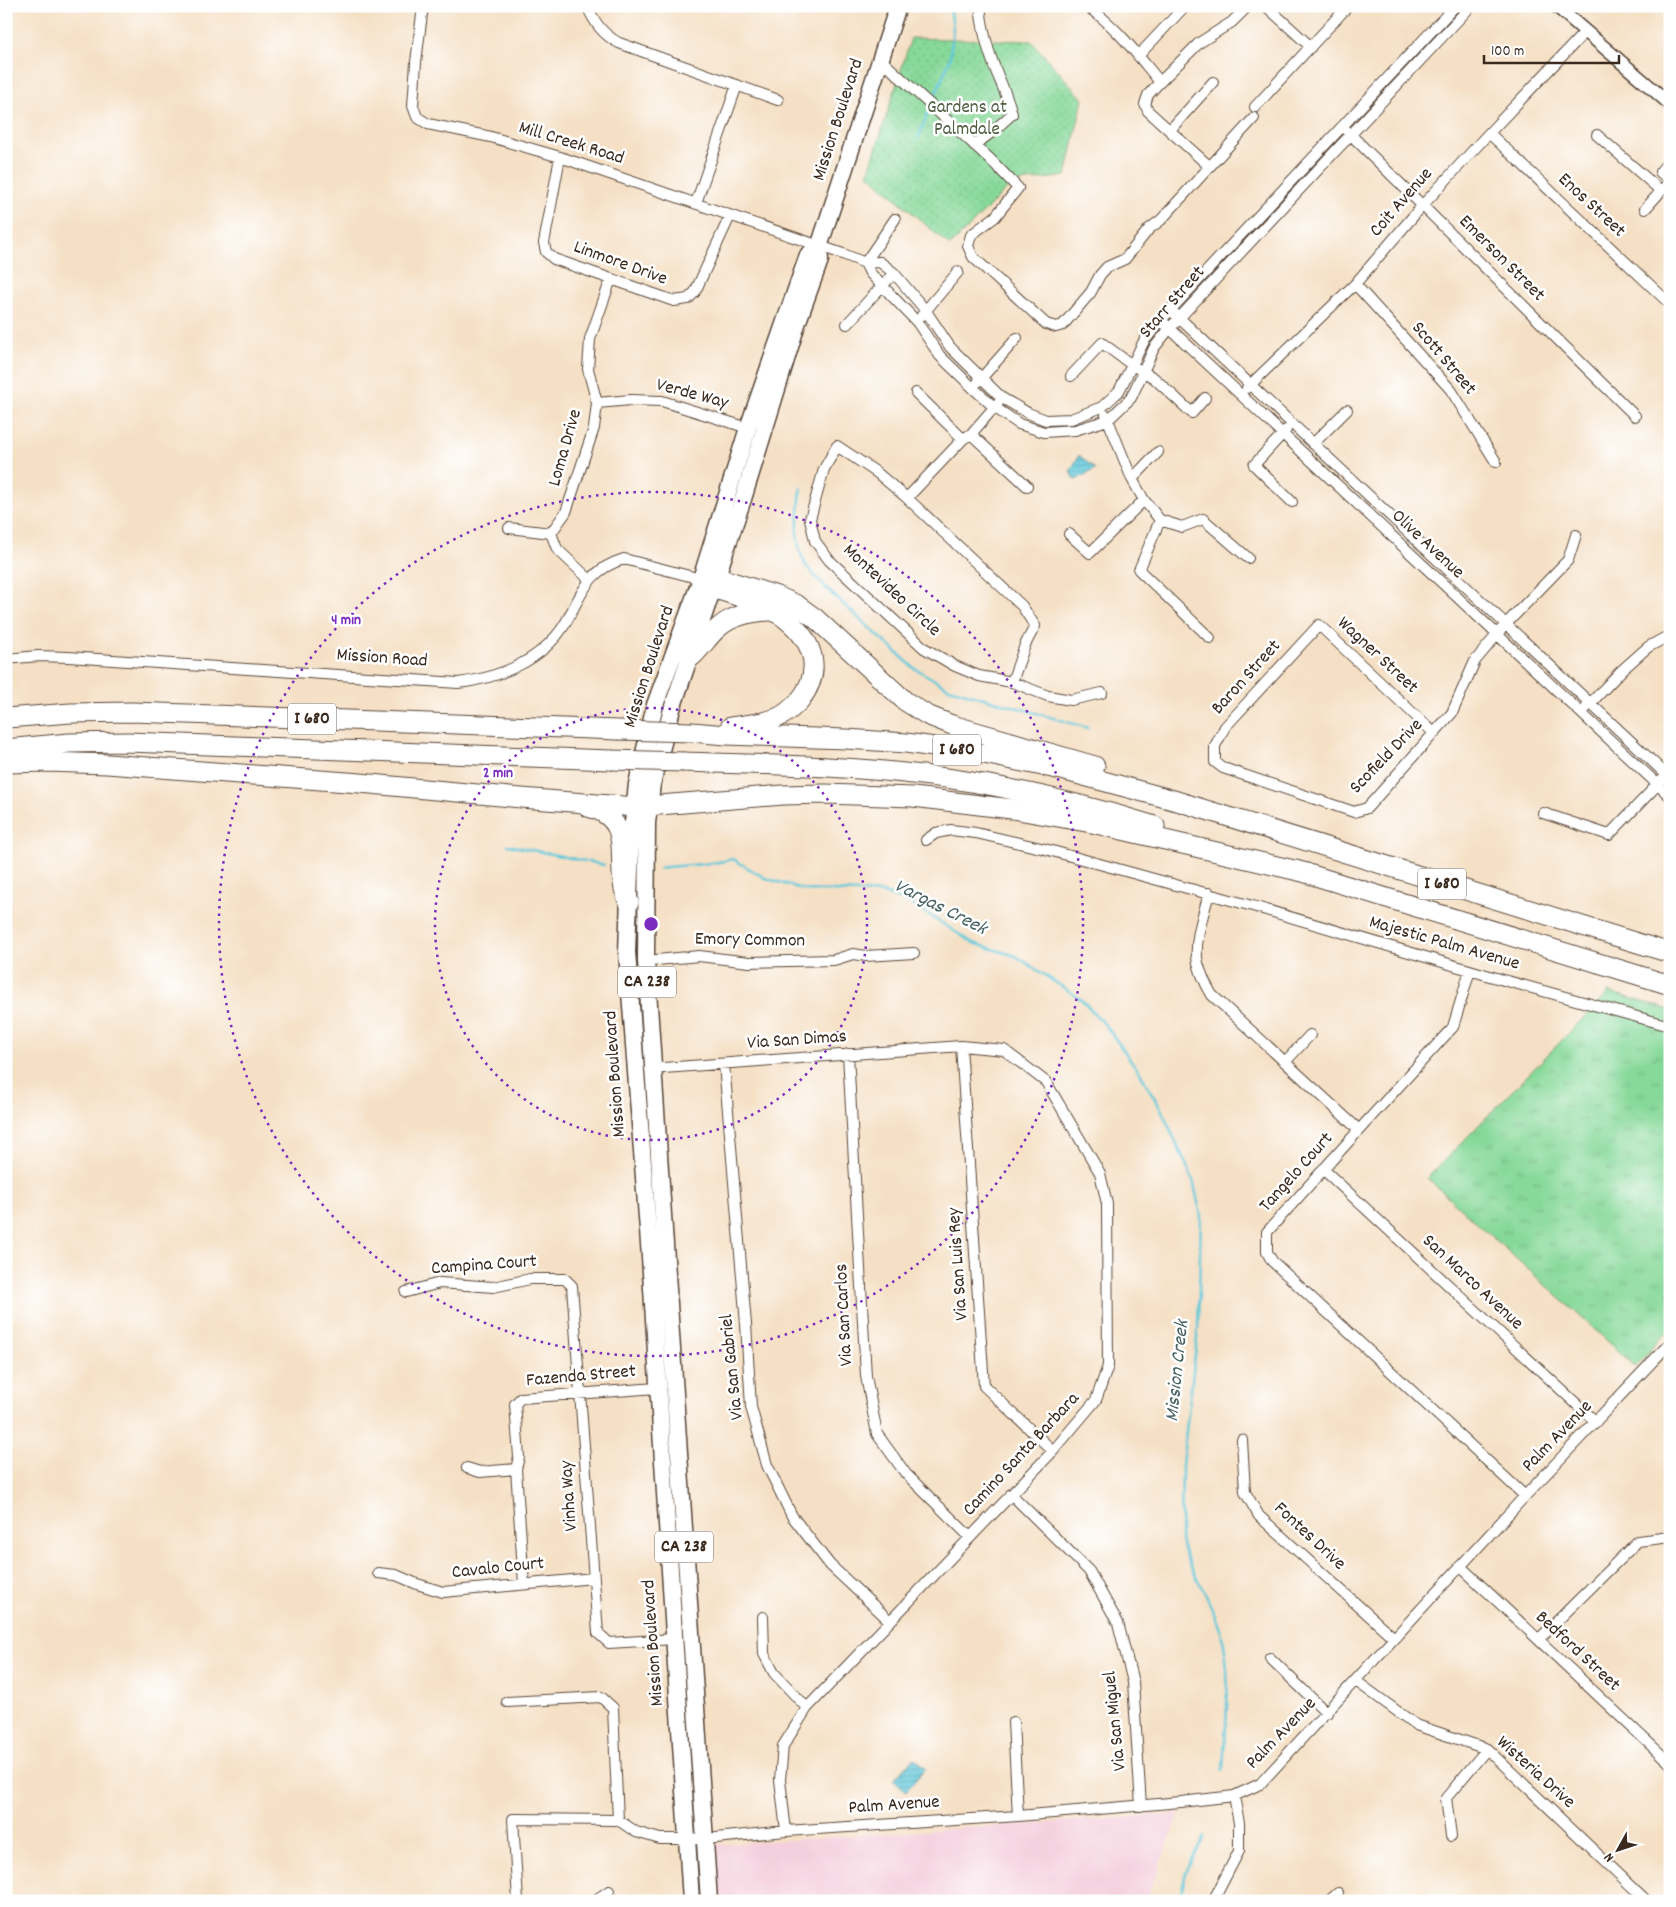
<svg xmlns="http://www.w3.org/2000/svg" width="1676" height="1907" viewBox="0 0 1676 1907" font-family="Dekko,sans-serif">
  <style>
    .built { fill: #f4cfdd }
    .grass { fill: url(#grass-tufts); stroke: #61825c }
    .garden { fill: url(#garden-dots); stroke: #61825c }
    .water { fill: url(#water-rules); stroke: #4c787c }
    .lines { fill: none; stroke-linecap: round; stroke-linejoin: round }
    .stream { stroke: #5ec7da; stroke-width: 2.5 }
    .minor-casing { stroke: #574537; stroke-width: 12 }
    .tertiary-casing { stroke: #574537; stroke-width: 15 }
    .primary-casing { stroke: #574537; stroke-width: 19 }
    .motorway-casing { stroke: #574537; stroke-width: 21 }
    .minor { stroke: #fff; stroke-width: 10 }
    .tertiary { stroke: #fff; stroke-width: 12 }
    .primary { stroke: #fff; stroke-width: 16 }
    .motorway { stroke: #fff; stroke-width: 19 }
    .motorway-bridge-casing { stroke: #574537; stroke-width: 21; stroke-linecap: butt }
    .motorway-bridge { stroke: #fff; stroke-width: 19 }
    .ring { fill: none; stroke: #7b2cbf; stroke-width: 2.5; stroke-dasharray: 2.5 5 }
    .labels { text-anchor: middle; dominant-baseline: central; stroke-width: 5; stroke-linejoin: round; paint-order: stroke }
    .shield { fill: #fff; stroke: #766a62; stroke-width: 1 }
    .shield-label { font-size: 18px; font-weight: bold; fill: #3b2a1e }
    .park-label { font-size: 19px; fill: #525f43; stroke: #fff }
    .street-label { font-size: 19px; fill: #3b2a1e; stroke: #fff }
    .water-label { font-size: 20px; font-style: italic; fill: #476160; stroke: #fff }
    .centre { fill: #7b2cbf; stroke: #fff; stroke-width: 2.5 }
    .ring-label { font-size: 15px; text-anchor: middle; font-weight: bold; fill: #7b2cbf; stroke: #fff; stroke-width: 5; stroke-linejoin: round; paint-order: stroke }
  </style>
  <defs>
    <pattern id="grass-tufts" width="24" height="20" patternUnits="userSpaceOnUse" patternTransform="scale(1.25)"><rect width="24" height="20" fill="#87d99a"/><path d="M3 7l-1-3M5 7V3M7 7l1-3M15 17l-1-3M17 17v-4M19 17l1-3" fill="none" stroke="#75ba84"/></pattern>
    <pattern id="garden-dots" width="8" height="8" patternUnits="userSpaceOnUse" patternTransform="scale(1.25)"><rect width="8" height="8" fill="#87d99a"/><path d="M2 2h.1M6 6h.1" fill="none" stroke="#75ba84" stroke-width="1.8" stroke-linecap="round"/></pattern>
    <pattern id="water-rules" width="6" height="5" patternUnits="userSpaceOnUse" patternTransform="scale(1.25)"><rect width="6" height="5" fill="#5ec7da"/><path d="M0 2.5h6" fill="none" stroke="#4fa2b0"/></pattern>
  </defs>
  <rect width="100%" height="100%" fill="#fff"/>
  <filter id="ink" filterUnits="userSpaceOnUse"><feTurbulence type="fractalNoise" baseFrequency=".02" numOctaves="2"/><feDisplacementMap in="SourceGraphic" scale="10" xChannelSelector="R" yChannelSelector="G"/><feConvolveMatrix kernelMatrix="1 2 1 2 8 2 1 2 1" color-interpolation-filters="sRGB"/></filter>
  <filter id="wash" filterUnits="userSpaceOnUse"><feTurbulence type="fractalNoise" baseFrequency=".0096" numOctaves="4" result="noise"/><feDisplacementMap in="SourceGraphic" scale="20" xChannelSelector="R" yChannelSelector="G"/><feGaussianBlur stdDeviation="1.12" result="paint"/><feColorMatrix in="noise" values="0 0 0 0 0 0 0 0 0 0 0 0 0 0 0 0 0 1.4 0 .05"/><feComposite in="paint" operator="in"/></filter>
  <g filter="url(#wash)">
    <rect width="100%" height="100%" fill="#f5e0c5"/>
    <path class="built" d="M1179,1814L1146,1901H717L713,1845Z"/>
    <path class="grass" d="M1609,992L1670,1010V1329L1635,1366L1427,1178Z"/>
    <path class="garden" d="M911,38L1031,41L1083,99L1066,176L1013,183L950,246L868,174Z"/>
    <path class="water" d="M1079,455L1095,469L1076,480L1070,472Z
      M915,1758L926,1768L906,1791L893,1779Z"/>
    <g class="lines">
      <path class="stream" d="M932,103L950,59L953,28L950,6
        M918,138L930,108
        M801,488L797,534L800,552L806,566L831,593L914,668L949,688L1088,728
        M508,845L604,865
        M659,868C684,864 709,866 733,859L765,878L805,890L884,893L910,903L973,943L1016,956L1082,1000L1106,1026L1140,1073L1161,1109L1193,1180L1201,1216L1198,1330L1182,1465L1181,1540C1184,1555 1192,1569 1199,1582C1208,1598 1215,1615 1221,1632C1233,1672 1225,1728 1223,1770
        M1179,1901L1186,1872L1204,1836"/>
    </g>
  </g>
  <g filter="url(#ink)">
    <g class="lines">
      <defs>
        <path id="minor" d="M423,6L416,62L413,106L417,117L428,124L491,137L560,157L843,254L865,263L880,262L894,273L926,311L950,347L1002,398L1028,413L1046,420L1071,419L1102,407L1119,391L1144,341L1161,320L1455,6
          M587,6C595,23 602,34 619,43L778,100
          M1086,6C1116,25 1138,56 1160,82
          M1266,6L1311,47
          M1138,56L1185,6
          M880,59L990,159L1018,188L995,217L971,235L968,246L973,257L1046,324L1056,327L1063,325L1091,292L1100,275L1107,267L1125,259L1149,229L1161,220L1254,118
          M1255,107L1348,6
          M1170,130L1213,82
          M1347,131L1635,416
          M1489,133L1670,304
          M1597,135L1661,191
          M974,145L991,133L1012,114C1008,96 999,80 993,63C986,44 982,26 980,6
          M560,157L544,243L546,252L554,259L674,301L688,299L695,292L730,216
          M1670,160L1660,172L1670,180
          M1209,166L1148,111L1145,104L1148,95L1157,85L1199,43L1232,22L1248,6
          M696,203L737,85
          M1645,209L1670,181
          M865,263L870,273L917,322L940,356L973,388L994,407L1019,424L1044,432L1075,430L1108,420L1131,398L1154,348L1170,328L1471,6
          M865,263L895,219
          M1355,284L1451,390L1496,462
          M1175,314L1670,778
          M922,315L958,272
          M847,324L894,273
          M1165,324L1670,796
          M1071,376L1102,343L1132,365L1154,378L1192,413L1205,398
          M978,382L1017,338
          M1247,388L1355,284L1422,206L1489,133L1585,32
          M916,393L963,439
          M597,403L631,400L662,401L748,428
          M1106,415L1132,479L1144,500L1160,520
          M1286,430L1254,465L1292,502
          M971,434L1027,486
          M1313,444L1347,410
          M1132,479L1158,452
          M907,498L963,439L971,434L998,403
          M1160,520L1139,570L1210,638
          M1160,520L1182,527L1203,519L1248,558
          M509,528L551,533
          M1069,534L1090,553L1144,500
          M590,580L557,549L551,533L566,512L594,428L597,403L588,369L590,339L611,279
          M6,659L38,656L68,657L458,683C499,678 542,661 565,624C582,594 587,570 624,559L701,579
          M1012,682L1025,645L1035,626L1022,606L907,498L876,472L837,446L824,469L810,519L815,541L829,560L924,648L955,666L979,676L1012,682L1048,696L1071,700L1102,693
          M1586,708L1622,670L1648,647L1670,635
          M1434,733L1319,625L1225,727L1215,746V762L1223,768L1354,812L1367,808L1452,713L1475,661L1505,625L1568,560L1576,535
          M1543,813L1609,835L1662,780
          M926,840L936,833L951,830L976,833L1045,849L1256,907L1500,979L1670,1026
          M1209,893C1204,913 1193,943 1198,963C1201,974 1206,985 1212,995L1359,1130L1267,1232V1252L1272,1261L1525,1496
          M646,961L699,956L749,962L834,960L853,954L866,956L914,953
          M961,1046L984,1386L1053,1451
          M848,1054L866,1376L877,1434L906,1474L970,1537
          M1285,1062L1310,1035
          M724,1064L746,1324L751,1407L767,1465L792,1516L830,1565L890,1621
          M650,1069L961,1046L1004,1050L1046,1082L1100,1173L1107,1204L1108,1366L1096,1400L1053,1451L807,1708L783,1746L780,1780L786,1831
          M1359,1130L1453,1027L1470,970
          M1323,1169L1596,1422
          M406,1292L440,1283L493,1287L530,1279H565L572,1286L598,1633L609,1643L674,1639
          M1242,1440L1245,1492L1259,1516L1394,1638
          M467,1468L480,1472L516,1469
          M1011,1494L1089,1571L1118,1623L1133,1682L1141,1806
          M1460,1566L1670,1763
          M378,1573L396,1575L417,1584L443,1592L594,1578
          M524,1584L516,1469L519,1457L515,1404L521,1398L657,1388
          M763,1617L764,1654L774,1673L807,1708
          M1539,1639L1638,1541L1670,1537
          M1270,1658L1327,1713
          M1356,1681L1416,1725L1487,1749L1647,1901
          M507,1702L601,1697L613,1708L618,1820
          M1013,1722L1018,1816
          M1451,1836L1446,1798L1487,1749
          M518,1901L513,1819L618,1820L636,1832L660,1839H706L786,1831L1018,1816L1181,1802L1234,1796L1260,1784L1525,1496L1670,1343
          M594,1901L609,1891
          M1213,1901L1239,1851V1823L1234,1796
          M1329,1901L1338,1893"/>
        <path id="tertiary" d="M1556,6L1670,104"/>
        <path id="primary" d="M691,1901L650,1257L627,952L631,842L637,784L655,705L701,579L748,428L808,255L819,247
          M709,1901L646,961L647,823L652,784L672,709L743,499L798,321L820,260L819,247L898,6"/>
        <path id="motorway" d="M716,577L777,596L797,605L815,618L905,701L927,715L952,725L1095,766
          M713,588C736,596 769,605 787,620C814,642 823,671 800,700C793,707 788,713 779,717C764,724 746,724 730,727
          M689,659C701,650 707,637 718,628C732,615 751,612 769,611
          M6,718L71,713L132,712L618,730
          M692,732L726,735L846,739L906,743L984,754L1062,770L1177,801L1670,953
          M6,749L69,743L128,742L611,760
          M684,762C763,765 843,765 922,775C1001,784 1079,803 1155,826
          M6,763L48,762L107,764L360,783L521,798L635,807L783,795L825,794L913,797L1012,809L1092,823L1307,873
          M588,807C641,820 610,868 629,902
          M1296,870L1670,985"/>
      </defs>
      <use href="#minor" class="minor-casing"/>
      <use href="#tertiary" class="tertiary-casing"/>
      <use href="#primary" class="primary-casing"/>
      <use href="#motorway" class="motorway-casing"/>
      <use href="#minor" class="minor"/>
      <use href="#tertiary" class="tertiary"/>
      <use href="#primary" class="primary"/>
      <use href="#motorway" class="motorway"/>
      <defs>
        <path id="motorway-bridge" d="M618,730L692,732
          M611,760L684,762"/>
      </defs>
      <use href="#motorway-bridge" class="motorway-bridge-casing"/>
      <use href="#motorway-bridge" class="motorway-bridge"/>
    </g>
  </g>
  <g class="ring">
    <circle cx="651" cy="924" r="216"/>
    <circle cx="651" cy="924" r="432"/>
  </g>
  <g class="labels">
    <g class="shield">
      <rect x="288" y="703.5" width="48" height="31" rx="4"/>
      <rect x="933" y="734.5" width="48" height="31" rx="4"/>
      <rect x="1418" y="868.5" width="48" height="31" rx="4"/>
      <rect x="618" y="966.5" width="58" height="31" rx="4"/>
      <rect x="655" y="1531.5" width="58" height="31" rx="4"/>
    </g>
    <g class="shield-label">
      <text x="312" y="719">I 680</text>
      <text x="957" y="750">I 680</text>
      <text x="1442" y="884">I 680</text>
      <text x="647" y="982">CA 238</text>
      <text x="684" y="1547">CA 238</text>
    </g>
    <g class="park-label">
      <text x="967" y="108">Gardens at<tspan x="967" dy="22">Palmdale</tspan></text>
    </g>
    <g class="street-label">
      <text transform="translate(839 120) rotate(-72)">Mission Boulevard</text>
      <text transform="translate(571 144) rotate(17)">Mill Creek Road</text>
      <text transform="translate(1402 203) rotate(-49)">Coit Avenue</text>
      <text transform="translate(1591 206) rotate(43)">Enos Street</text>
      <text transform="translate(1501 259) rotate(45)">Emerson Street</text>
      <text transform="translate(620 264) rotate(20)">Linmore Drive</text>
      <text transform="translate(1173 303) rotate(-49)">Starr Street</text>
      <text transform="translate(1443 359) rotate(50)">Scott Street</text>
      <text transform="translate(692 395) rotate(15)">Verde Way</text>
      <text transform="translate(566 448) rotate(-74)">Loma Drive</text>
      <text transform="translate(1427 545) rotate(43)">Olive Avenue</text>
      <text transform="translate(891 591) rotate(43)">Montevideo Circle</text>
      <text transform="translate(1377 656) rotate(43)">Wagner Street</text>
      <text transform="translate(382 659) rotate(4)">Mission Road</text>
      <text transform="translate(650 667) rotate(-72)">Mission Boulevard</text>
      <text transform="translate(1247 678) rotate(-48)">Baron Street</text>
      <text transform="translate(1387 757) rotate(-46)">Scofield Drive</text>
      <text transform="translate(750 941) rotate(1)">Emory Common</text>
      <text transform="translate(1444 944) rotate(16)">Majestic Palm Avenue</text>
      <text transform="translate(797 1041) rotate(-4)">Via San Dimas</text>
      <text transform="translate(616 1074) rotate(-94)">Mission Boulevard</text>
      <text transform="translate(1297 1173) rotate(-48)">Tangelo Court</text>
      <text transform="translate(959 1264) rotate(-94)">Via San Luis Rey</text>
      <text transform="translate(484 1266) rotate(-4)">Campina Court</text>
      <text transform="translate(1472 1283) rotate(43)">San Marco Avenue</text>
      <text transform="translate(845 1315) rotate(-93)">Via San Carlos</text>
      <text transform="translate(733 1367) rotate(-96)">Via San Gabriel</text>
      <text transform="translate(581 1377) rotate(-5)">Fazenda Street</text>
      <text transform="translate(1558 1437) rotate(-46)">Palm Avenue</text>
      <text transform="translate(1022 1455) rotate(-47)">Camino Santa Barbara</text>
      <text transform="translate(570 1496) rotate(-94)">Vinha Way</text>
      <text transform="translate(1309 1537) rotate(43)">Fontes Drive</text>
      <text transform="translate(498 1569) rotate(-6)">Cavalo Court</text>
      <text transform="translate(654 1643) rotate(-94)">Mission Boulevard</text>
      <text transform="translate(1577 1652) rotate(43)">Bedford Street</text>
      <text transform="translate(1116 1721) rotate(-96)">Via San Miguel</text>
      <text transform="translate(1282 1734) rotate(-46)">Palm Avenue</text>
      <text transform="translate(1535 1773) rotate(42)">Wisteria Drive</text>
      <text transform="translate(894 1806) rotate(-4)">Palm Avenue</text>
    </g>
    <g class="water-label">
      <text transform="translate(940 908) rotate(27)">Vargas Creek</text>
      <text transform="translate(1178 1371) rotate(-84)">Mission Creek</text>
    </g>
  </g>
  <circle cx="651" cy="924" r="8" class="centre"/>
  <g class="ring-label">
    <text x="346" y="624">4 min</text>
    <text x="498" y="777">2 min</text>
  </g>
  <rect width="1676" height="1907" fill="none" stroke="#fff" stroke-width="25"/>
  <g transform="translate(1618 1850) rotate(230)" stroke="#ffffff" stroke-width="4" paint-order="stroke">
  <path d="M0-4L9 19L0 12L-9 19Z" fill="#3b2a1e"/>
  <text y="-8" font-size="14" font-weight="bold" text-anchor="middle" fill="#3b2a1e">N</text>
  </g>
  <path d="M1484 55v8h135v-8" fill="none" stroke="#3b2a1e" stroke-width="2.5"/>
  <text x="1491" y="55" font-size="15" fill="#3b2a1e" stroke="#ffffff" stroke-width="4" paint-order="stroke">100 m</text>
</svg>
